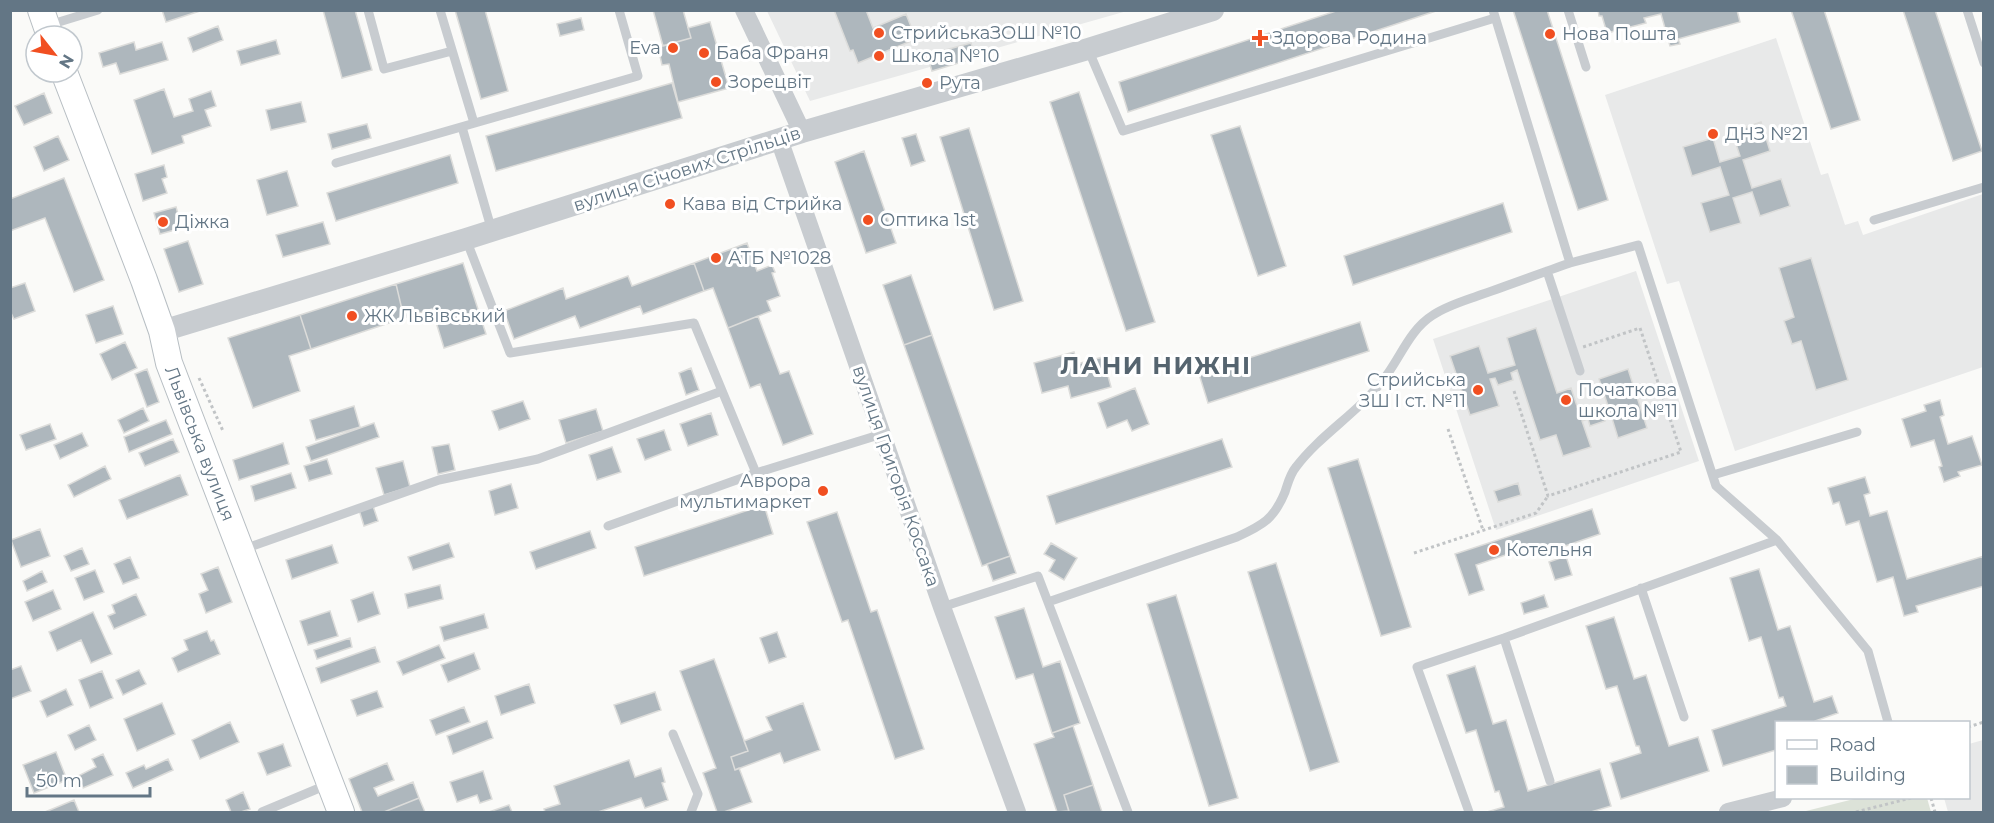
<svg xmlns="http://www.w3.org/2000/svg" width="1994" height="823" viewBox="0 0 1994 823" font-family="Montserrat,sans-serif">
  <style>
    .built { fill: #e8e9e9 }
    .green { fill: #dce2d8 }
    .building { fill: #aeb7bd; stroke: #dcdcda; stroke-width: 1.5 }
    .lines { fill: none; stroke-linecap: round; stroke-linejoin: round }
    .secondary-casing { stroke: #b7bec3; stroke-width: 28 }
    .path { stroke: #c1c4c6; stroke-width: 3; stroke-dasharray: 3 3; stroke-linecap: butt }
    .service { stroke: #c8ccd0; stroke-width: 9 }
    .minor { stroke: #c8ccd0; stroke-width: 18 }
    .tertiary { stroke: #c8ccd0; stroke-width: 22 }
    .secondary { stroke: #fff; stroke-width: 26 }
    .poi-dot { fill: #f14f21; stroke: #fff; stroke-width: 2 }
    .labels { text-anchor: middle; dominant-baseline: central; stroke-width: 6; stroke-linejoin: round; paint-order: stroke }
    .poi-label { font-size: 18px; fill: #637685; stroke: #fff; text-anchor: start }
    .street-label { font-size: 18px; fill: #637685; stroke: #fff }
    .district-label { font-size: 24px; font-weight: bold; letter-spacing: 1.5px; fill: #55646f; stroke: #fff }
  </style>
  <rect width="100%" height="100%" fill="#fafaf8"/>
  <path class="built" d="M767,11H1127L810,101Z
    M1776,38L1821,175L1828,173L1845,225L1858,221L1863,235L1983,194V367L1735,451L1679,281L1667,284L1605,95Z
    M1636,271L1699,461L1496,530L1433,339Z
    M1983,740V812H1948L1944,798H1968L1969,744Z"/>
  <path class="green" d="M1858,798H1927L1931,812H1802Z"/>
  <path class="building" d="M162,10H203L166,22Z
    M323,10H355L372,70L342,78Z
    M455,10H485L508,91L481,99Z
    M653,10H683L691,38L663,46Z
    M834,10H866L873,28L906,14L916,39L858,63L853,50L850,51Z
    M1339,10H1439L1128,112L1119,82Z
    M1513,10H1547L1608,200L1578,210Z
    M1598,10H1737L1740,22L1678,39L1680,44L1670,46L1661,14L1644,18L1646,23L1607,33L1602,16H1599Z
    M1791,10H1824L1860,120L1831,129Z
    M1903,10H1935L1982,151L1953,161Z
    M581,18L584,30L560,36L557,24Z
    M710,22L729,88L678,102L669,64L662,65L658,47L691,38L688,28Z
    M218,26L223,40L193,52L188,38Z
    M276,40L280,54L241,65L237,51Z
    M134,42L136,50L162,42L168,60L120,74L116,63L103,67L99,53Z
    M971,43L975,58L932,71L927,55Z
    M672,83L682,118L496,171L486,136Z
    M164,89L174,117L193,111L189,99L211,91L216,106L205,110L211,126L182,136L184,143L152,154L134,100Z
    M1079,92L1155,322L1126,331L1050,102Z
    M44,93L52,113L24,125L15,106Z
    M301,102L306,122L271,130L266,110Z
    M1761,122L1770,151L1743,160L1752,188L1781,179L1790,206L1760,216L1752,192L1733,198L1741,223L1710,232L1701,203L1729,195L1720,167L1692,176L1683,147L1713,138L1720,162L1740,156L1732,132Z
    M367,124L371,138L332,149L328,134Z
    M1240,126L1286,266L1258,276L1211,135Z
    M969,128L1023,301L994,310L940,137Z
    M916,134L925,161L911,166L902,138Z
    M58,136L69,160L44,171L34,147Z
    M864,151L896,243L866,253L835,162Z
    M450,155L458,183L336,221L327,193Z
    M164,165L167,177L162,179L167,193L143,201L135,174Z
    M287,171L298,206L267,215L257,180Z
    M64,178L104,280L74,292L45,218L10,231V199Z
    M1503,203L1512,232L1353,285L1344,256Z
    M176,207L182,228L160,234L154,213Z
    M323,222L330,244L283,257L276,235Z
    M188,241L203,284L179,292L164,249Z
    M747,243L757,271L772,265L775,272L772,273L780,296L767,301L771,311L728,328L713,288L704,291L694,263Z
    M1811,258L1848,380L1816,390L1801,341L1792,344L1784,321L1794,317L1779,268Z
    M463,263L486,334L444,348L432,309L404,318L396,284Z
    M694,263L704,291L643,314L640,306L580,328L575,316L514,339L504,311L563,288L566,299L628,276L632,286Z
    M911,275L932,335L904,345L883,285Z
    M25,283L35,311L14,319L10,311V288Z
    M396,284L404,318L311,349L300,315Z
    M113,306L123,334L96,343L86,315Z
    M300,315L311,349L289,356L300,391L253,408L228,338Z
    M758,316L780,374L789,371L813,434L783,445L760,384L750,388L728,328Z
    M1360,322L1369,351L1208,403L1199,374Z
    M1536,328L1557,393L1571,388L1580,415L1608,406L1599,379L1628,369L1647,428L1618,438L1610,412L1603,414L1605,421L1590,426L1588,419L1582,421L1591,447L1563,456L1556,435L1540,440L1517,370L1511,373L1513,380L1498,385L1495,378L1490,379L1499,406L1470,415L1450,356L1479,346L1488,373L1515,365L1507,338Z
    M932,335L1010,556L982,566L904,345Z
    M125,342L137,368L112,380L100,354Z
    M1074,352L1077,364L1103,357L1111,387L1071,398L1068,386L1042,393L1034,363Z
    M691,368L699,390L686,395L679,373Z
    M147,369L159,402L147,407L135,374Z
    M1135,388L1149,424L1132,431L1127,420L1107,428L1098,403Z
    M1940,400L1944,415L1940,417L1948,444L1972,436L1982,465L1958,472L1960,476L1944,482L1939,467L1942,466L1934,440L1911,447L1902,419L1926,411L1924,405Z
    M523,401L530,419L499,430L492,411Z
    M354,406L360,427L316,440L310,420Z
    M143,408L149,421L124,433L118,420Z
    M596,409L603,431L566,443L559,420Z
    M711,413L718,435L688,446L680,424Z
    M166,420L172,434L129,452L124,437Z
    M374,423L379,437L311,461L306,447Z
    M50,424L56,439L26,450L20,435Z
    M664,430L671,450L645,460L637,439Z
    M82,433L88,446L60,459L54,445Z
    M173,439L179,452L145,466L139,453Z
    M1222,439L1232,467L1056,524L1047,496Z
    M283,443L289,464L239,480L233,460Z
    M449,444L455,470L438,474L432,447Z
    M612,447L621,472L597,480L589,455Z
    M327,459L332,474L309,481L304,466Z
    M1358,459L1411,627L1381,636L1328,468Z
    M403,461L410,487L384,495L376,468Z
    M105,466L111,479L74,497L68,485Z
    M291,473L296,488L255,501L251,486Z
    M180,475L188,495L127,519L119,500Z
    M1865,477L1870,493L1864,495L1870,516L1887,511L1907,579L1984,556V586L1916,606L1918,612L1904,616L1893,577L1877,582L1859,521L1846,525L1839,502L1833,504L1828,488Z
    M1518,483L1521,495L1498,502L1494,491Z
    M511,484L518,508L495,515L489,491Z
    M764,505L773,534L644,576L635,547Z
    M373,506L378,521L364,526L359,510Z
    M1592,509L1600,534L1536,556L1532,546L1476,565L1484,590L1469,595L1455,554Z
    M837,512L871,612L877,610L924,749L895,759L848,620L842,622L807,522Z
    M40,529L50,556L21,567L11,540Z
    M590,531L596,548L536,569L530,552Z
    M449,543L454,557L413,570L408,557Z
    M1051,543L1077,558L1064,580L1049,571L1055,560L1044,554Z
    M332,545L338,563L292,579L286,560Z
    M82,548L89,564L71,571L64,556Z
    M1010,556L1016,573L993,581L987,564Z
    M1566,556L1572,575L1555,580L1549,562Z
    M130,557L139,578L123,584L114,564Z
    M1276,563L1339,762L1310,771L1248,572Z
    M218,567L232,602L206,613L199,594L208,590L201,574Z
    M1759,569L1778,630L1790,626L1814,702L1832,696L1838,713L1815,721V722H1776V750L1723,766L1712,730L1786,706L1783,697L1779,698L1761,637L1749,641L1730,578Z
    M95,570L104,592L84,600L75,578Z
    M42,571L47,582L27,591L23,581Z
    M440,585L443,599L408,608L405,594Z
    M53,590L61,609L33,621L25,602Z
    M373,592L380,614L358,622L351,600Z
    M136,594L146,615L114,629L108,616L115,613L112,605Z
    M1176,595L1238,798L1209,806L1147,604Z
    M1544,595L1548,607L1524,614L1521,603Z
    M1024,608L1043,667L1060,661L1080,723L1052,733L1033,674L1016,679L995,617Z
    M330,611L338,636L308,645L300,621Z
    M93,612L112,654L91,663L81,640L57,651L49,632Z
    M484,614L488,628L444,641L440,627Z
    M1614,617L1634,679L1646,675L1669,746L1698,737L1709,771L1621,799L1610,763L1641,753L1639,746H1636L1617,686L1606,689L1586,626Z
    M207,631L211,641L214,640L220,654L178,672L172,658L188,650L184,640Z
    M777,632L786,657L769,663L760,638Z
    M350,638L352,647L317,659L314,650Z
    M439,645L445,658L403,675L397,662Z
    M375,647L380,662L321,683L316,668Z
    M474,653L480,669L448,682L441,665Z
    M714,659L748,751L731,757L735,770L739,768L752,802L724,812H717L703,773L716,768L680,671Z
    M21,666L31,691L10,699V670Z
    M1475,666L1493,724L1506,720L1528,791L1600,769L1611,806L1591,812H1487L1504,807L1499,791L1495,792L1476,730L1466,733L1447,675Z
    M139,670L146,684L123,695L116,680Z
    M102,671L113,698L90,708L79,680Z
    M529,684L535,703L501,715L495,696Z
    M66,689L73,705L47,717L40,701Z
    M377,691L383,707L357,716L351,700Z
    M655,692L661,710L621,724L614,705Z
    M162,703L175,734L137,751L124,719Z
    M803,703L820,750L784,763L780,753L735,770L731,757L748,751L744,741L772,730L766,717Z
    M464,707L470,722L436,735L430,720Z
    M487,721L493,738L453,754L447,736Z
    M230,722L239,742L200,759L192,740Z
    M89,725L96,740L75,750L68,735Z
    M1073,726L1093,785L1064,795L1069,811L1057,812L1034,744L1054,737L1052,733Z
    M283,744L291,766L267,775L258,753Z
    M56,752L67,780L34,793L23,765Z
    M103,754L113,775L83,788L78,776L96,767L92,759Z
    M168,759L173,770L133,788L126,773L144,765L146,769Z
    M629,760L635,777L661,768L665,782L662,783L668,800L645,808L641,798L598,812H545L544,809L560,804L554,786Z
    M387,763L394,780L374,788L378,796L413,782L419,798L384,812H362L349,779Z
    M483,771L492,799L480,803L477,795L457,802L450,782Z
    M1093,785L1102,812H1069L1064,795Z
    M243,792L250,809L241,812H231L226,800Z
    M419,798L425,812H384Z
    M74,800L79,812H45Z
    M509,805L512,812H489Z"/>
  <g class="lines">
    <defs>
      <g id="secondary">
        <path d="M41,10L50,36"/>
        <path id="s1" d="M64,72L144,280L162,331L169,363L341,812"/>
      </g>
    </defs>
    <use href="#secondary" class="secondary-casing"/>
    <path class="path" d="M199,378L223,431
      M1514,391L1548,496L1681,452L1640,328L1583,347
      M1448,429L1483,530
      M1414,553L1536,513L1548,496
      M1968,727L1984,722
      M1931,798L1935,812
      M1856,812L1911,798"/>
    <path class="service" d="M368,10L384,69L452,51
      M440,10L474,123
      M1568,10L1586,67
      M1967,10L1984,63
      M49,25L98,10
      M1088,49L1123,131L1495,18
      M462,127L492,231
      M336,163L638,76L619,10
      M1874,220L1984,187
      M466,239L510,353L694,323L756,473L882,434
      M1570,263L1638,245L1716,486L1777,540
      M1547,271L1580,371
      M1713,475L1857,432
      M608,526L756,473
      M241,550L439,480L538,459L722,391
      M1641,588L1684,717
      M1048,602L1237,537C1263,525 1274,519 1285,492C1288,483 1290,474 1296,467C1321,434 1358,413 1383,380C1400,359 1409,330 1433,315C1448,305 1467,300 1483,294C1512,284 1541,273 1570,263L1493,10
      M942,607L1038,576L1128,812
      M1504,638L1550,781
      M673,734L698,794L691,812
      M262,812L329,784
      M1469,812L1417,667L1504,638L1777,540L1868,651L1888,722"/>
    <path class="minor" d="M744,10L802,132
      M779,139L942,607L1017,812
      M1728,812L1783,798"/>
    <path class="tertiary" d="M162,331L466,239L802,132L1088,49L1213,10"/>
    <use href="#secondary" class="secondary"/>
  </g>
  <g class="poi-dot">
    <circle cx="879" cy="33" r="6"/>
    <circle cx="1550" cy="34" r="6"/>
    <path d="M1257 29h6v6h6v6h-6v6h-6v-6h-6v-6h6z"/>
    <circle cx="673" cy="48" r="6"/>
    <circle cx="704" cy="53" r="6"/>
    <circle cx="879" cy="56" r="6"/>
    <circle cx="716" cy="82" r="6"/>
    <circle cx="927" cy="83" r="6"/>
    <circle cx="1713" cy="134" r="6"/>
    <circle cx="670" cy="204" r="6"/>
    <circle cx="868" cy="220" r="6"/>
    <circle cx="163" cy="222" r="6"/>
    <circle cx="716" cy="258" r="6"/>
    <circle cx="352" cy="316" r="6"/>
    <circle cx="1478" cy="390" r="6"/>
    <circle cx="1566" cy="400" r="6"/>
    <circle cx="823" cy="491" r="6"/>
    <circle cx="1494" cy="550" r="6"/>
  </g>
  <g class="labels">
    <g class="poi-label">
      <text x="891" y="33">СтрийськаЗОШ №10</text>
      <text x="1562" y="34">Нова Пошта</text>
      <text x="1272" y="38">Здорова Родина</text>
      <text x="661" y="48" text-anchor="end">Eva</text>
      <text x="716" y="53">Баба Франя</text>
      <text x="891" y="56">Школа №10</text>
      <text x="728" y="82">Зорецвіт</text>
      <text x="939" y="83">Рута</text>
      <text x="1725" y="134">ДНЗ №21</text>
      <text x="682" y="204">Кава від Стрийка</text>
      <text x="880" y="220">Оптика 1st</text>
      <text x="175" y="222">Діжка</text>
      <text x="728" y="258">АТБ №1028</text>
      <text x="364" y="316">ЖК Львівський</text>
      <text x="1466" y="380" text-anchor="end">Стрийська<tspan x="1466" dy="21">ЗШ I ст. №11</tspan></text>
      <text x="1578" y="390">Початкова<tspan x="1578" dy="21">школа №11</tspan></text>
      <text x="811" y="481" text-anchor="end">Аврора<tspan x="811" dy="21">мультимаркет</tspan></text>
      <text x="1506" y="550">Котельня</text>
    </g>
    <g class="street-label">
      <text transform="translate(687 169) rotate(-18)">вулиця Січових Стрільців</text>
      <text stroke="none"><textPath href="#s1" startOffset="396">Львівська вулиця</textPath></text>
      <text transform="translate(896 476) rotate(71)">вулиця Григорія Коссака</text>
    </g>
    <g class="district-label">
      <text x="1156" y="365">ЛАНИ НИЖНІ</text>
    </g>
  </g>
  <rect width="1994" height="823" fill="none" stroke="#637685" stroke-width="24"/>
  <rect x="1775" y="721" width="195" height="78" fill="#ffffff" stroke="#c1c8ce" stroke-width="1.5"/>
  <rect x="1787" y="740" width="30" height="9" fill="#ffffff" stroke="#c1c8ce" stroke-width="1.5"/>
  <text x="1829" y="751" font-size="18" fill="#637685">Road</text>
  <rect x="1787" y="766" width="30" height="18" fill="#aeb7bd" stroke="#c1c8ce" stroke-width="1.5"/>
  <text x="1829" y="781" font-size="18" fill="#637685">Building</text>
  <g transform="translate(54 54) rotate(121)"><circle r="28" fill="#ffffff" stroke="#c1c8ce" stroke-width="1.5"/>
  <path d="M0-4.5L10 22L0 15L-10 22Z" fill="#f14f21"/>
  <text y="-9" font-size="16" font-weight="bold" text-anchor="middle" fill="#637685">N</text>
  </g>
  <path d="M27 787v9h123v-9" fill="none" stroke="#637685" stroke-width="3"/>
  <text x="36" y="787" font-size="18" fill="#637685" stroke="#ffffff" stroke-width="4.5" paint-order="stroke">50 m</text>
</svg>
